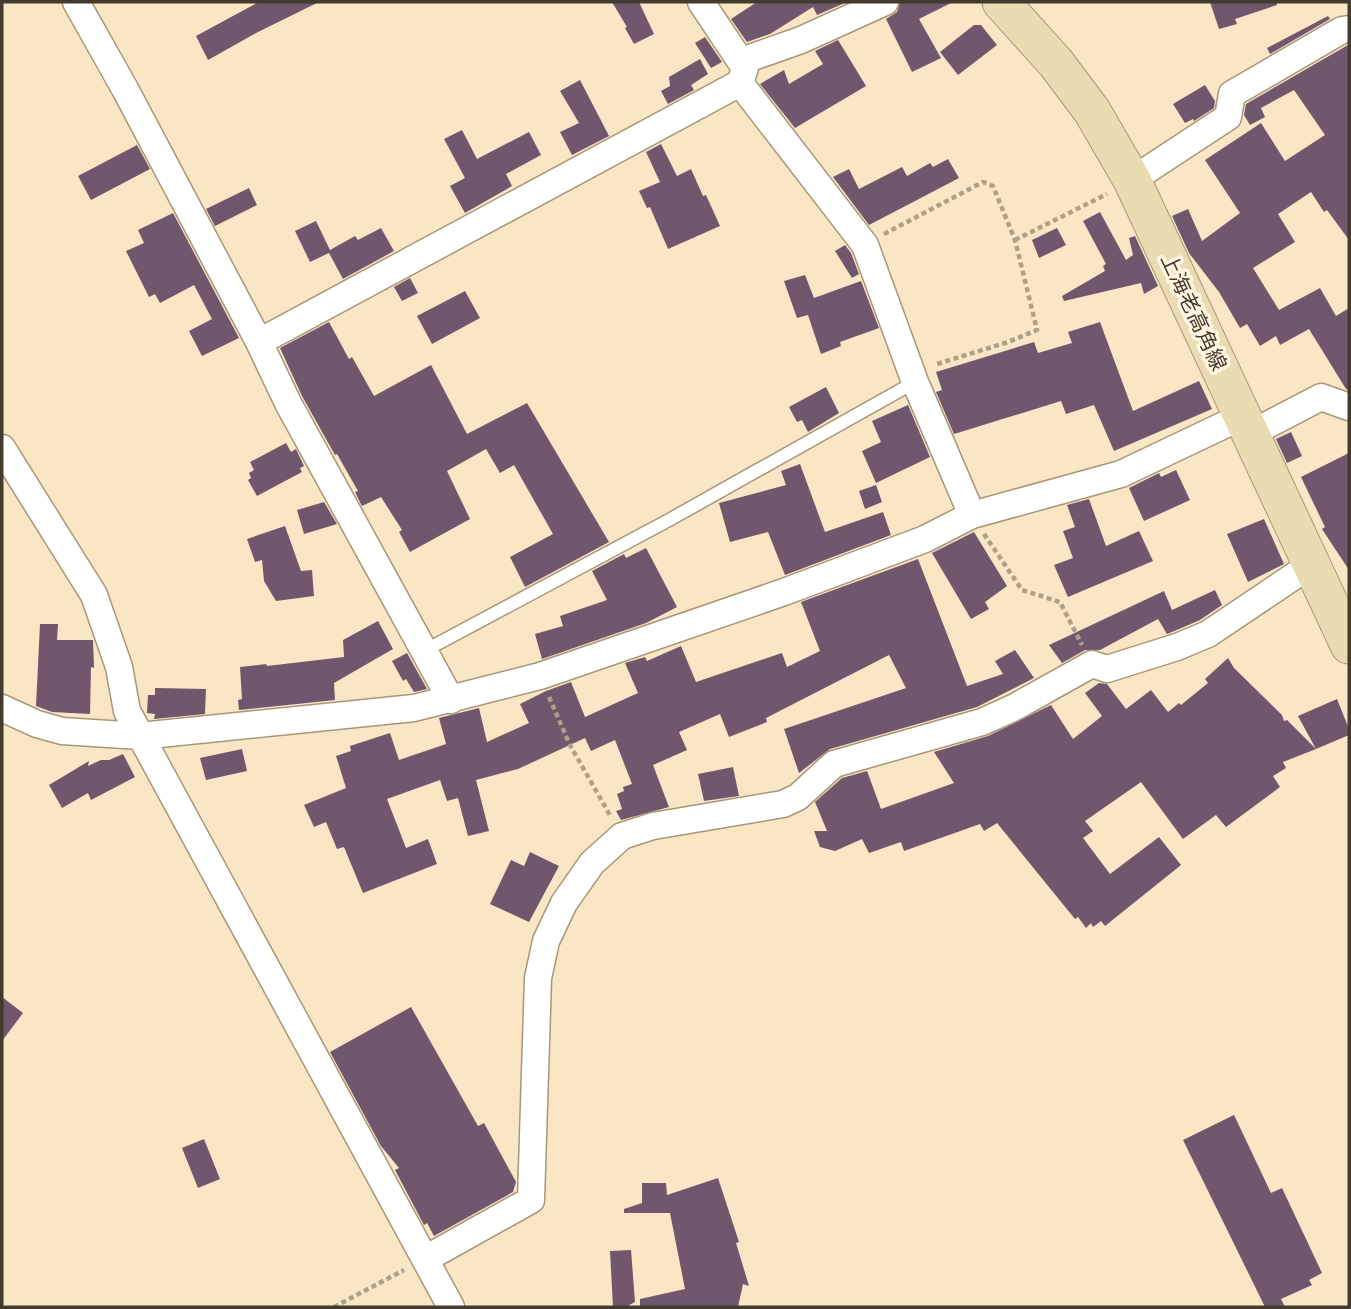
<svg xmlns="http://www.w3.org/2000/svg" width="1351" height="1309" viewBox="0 0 1351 1309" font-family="'PT Sans Narrow','Noto Sans JP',sans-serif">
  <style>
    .building { fill: #71576e }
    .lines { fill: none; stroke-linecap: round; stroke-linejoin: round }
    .lane-casing { stroke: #a79778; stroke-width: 15 }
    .street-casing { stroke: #a79778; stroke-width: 29 }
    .secondary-casing { stroke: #a79778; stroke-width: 39 }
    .path { stroke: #ada087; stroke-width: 4.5; stroke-dasharray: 5 3.5; stroke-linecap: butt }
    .lane { stroke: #fff; stroke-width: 12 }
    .street { stroke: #fff; stroke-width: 26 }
    .secondary { stroke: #e9dbb2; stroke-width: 37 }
    .labels { text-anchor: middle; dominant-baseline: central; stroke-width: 7; stroke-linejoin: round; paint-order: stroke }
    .street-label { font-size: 21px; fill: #423b2e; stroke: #fff5e0 }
  </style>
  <rect width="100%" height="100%" fill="#f8e6c5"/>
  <path class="building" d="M259,2H319L258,32L208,60L196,36Z
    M612,2H639L654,34L634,44L625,28L627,27Z
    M757,2H847L817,15L813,7L770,34L747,42L731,19Z
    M900,2H953L919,19L941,58L912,72L886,19L897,12Z
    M1210,2H1277V5L1235,19L1237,24L1219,29Z
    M1328,16L1330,19L1270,54L1267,48Z
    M974,25H981L997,45L958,75L940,52Z
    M705,37L722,62L711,68L695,43Z
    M838,40L866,86L795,128L760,84L784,70L789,84L823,64L815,51Z
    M1348,45L1349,240L1327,210L1324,212L1311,192L1278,214L1295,242L1253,268L1279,310L1320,288L1336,316L1349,308V390L1346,389L1309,329L1280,345L1276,336L1260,346L1247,324L1240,328L1219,292L1189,253L1172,216L1188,209L1202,241L1240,213L1205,160L1261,123L1285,161L1325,135L1294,90L1261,108L1265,117L1250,125L1244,115L1246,104Z
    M700,59L708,74L691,85L694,90L668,104L661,91L670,86L669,77Z
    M580,80L609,136L572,155L560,132L579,123L560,91Z
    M1205,85L1215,101L1214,108L1194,121L1193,119L1185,123L1173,104Z
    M462,130L477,159L529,132L541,155L506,174L512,186L465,213L450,186L465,178L444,139Z
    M661,144L677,176L691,169L703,196L706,195L720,226L668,249L650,207L647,208L639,191L660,182L646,152Z
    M137,145L150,169L91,200L78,176Z
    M948,159L959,178L869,225L833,177L849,169L859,189L902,167L907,176L930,163L933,167Z
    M249,188L257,205L215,226L206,209Z
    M1100,212L1126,260L1133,255L1129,238L1135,236L1158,286L1144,294L1141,283L1064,301L1062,296L1105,271L1103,266L1106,264L1083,221Z
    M173,213L239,338L202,356L189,331L212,319L194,285L160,303L155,294L149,297L126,251L144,243L138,230Z
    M316,221L330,250L355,236L358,240L381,228L394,251L343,279L329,253L310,262L295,231Z
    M1057,228L1066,245L1039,258L1032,240Z
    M845,245L851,253L859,274L852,278L835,251Z
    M805,275L814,298L861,281L879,328L840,342L841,346L821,354L808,315L797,318L784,281Z
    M410,278L418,293L402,301L394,287Z
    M465,291L480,318L432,344L417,316Z
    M329,322L349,359L352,357L374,396L431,365L467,434L527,403L609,542L525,587L510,557L553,534L514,465L500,473L486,449L447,471L470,519L410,552L399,532L402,530L381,497L362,506L355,492L358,491L337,454L335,455L302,396L280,348Z
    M1100,322L1133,411L1199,381L1212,409L1114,451L1094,405L1066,414L1061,401L954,434L936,392L942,390L936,372L1034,342L1038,353L1072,343L1068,332Z
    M826,387L839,413L808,432L802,420L797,422L789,407Z
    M908,405L930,457L876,483L862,451L881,442L872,421Z
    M1291,432L1302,456L1287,463L1276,439Z
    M286,443L291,452L296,449L304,466L300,468L302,472L257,496L248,480L251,478L249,473L254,470L250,462Z
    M1349,453V570L1322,529L1325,527L1301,477Z
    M800,464L825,532L883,512L891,535L785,575L768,532L730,542L719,503L786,485L781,471Z
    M1176,470L1190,500L1144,521L1129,488L1159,473L1161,477Z
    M876,485L882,502L865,509L859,491Z
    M1089,499L1106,546L1139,531L1153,561L1068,597L1054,565L1073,558L1063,531L1075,527L1067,505Z
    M324,502L337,524L304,534L297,510Z
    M1264,519L1284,564L1248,582L1227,534Z
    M285,526L301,571L312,570L314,596L276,601L264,581L262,560L255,562L247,539Z
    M974,532L1007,586L985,602L989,609L971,619L932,553Z
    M646,548L677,607L646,623L542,659L535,634L563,626L560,616L607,600L592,571L624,554L626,558Z
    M918,559L967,686L1003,674L995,661L1015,650L1034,678L977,707L830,749L799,773L784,729L906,688L889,655L766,718L767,722L729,737L720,714L679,732L687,750L653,765L669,807L621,820L616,811L622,809L617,794L624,791L623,787L632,784L615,740L591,751L585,738L518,769L476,780L489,831L468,836L458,798L447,801L440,780L387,799L406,848L428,839L437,864L363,893L344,847L337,849L326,822L314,827L304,805L346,788L336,756L351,751L350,746L390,733L399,760L446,744L439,718L479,708L487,742L529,723L520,704L546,691L571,682L585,717L638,693L625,663L645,657L647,661L681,646L696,682L782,653L787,667L820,651L801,602Z
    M1215,590L1222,605L1200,620L1172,632L1167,634L1158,619L1100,650H1085L1062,663L1049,645L1164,591L1172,610Z
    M378,621L393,649L334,683L335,700L239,710L238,700L242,699L240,667L266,664L267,666L344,657L343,640Z
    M40,624H58L57,640H93L94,668L91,667L90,714L52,712L36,706Z
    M407,653L427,689L414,692L406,679L403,681L392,661Z
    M1228,658L1234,668L1282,715L1284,721L1287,720L1316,749L1283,762L1286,768L1273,776L1280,787L1226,827L1216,815L1183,839L1141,782L1085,821L1093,831L1083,838L1110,874L1159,837L1181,865L1105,926L1101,921L1093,927L1091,923L1086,928L1078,917L1075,919L997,823L984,831L980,824L904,851L901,842L869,853L862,839L835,851L820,847L814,831H827L815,802L842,778L867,771L881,809L954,783L934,752L988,736L1051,705L1073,739L1102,716L1085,693L1099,683L1107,684L1126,709L1151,690L1168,712L1179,703L1181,705L1208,683L1205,679Z
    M155,688L206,689L205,714L154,719L155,714L147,713L148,695H155Z
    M1337,699L1349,729V735L1316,749L1298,716Z
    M242,749L247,771L206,780L200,758Z
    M123,754L135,777L91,800L88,793L62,808L49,785L89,761L88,766L101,760H109Z
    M733,767L739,796L704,801L698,774Z
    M530,852L559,866L529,922L490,904L511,860L524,866Z
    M2,997L23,1013L2,1041Z
    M411,1007L478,1126L484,1123L516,1182L513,1192L434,1236L427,1223L424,1225L395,1170L399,1168L381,1146L330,1052Z
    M1234,1115L1271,1193L1282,1188L1322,1273L1309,1280L1312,1285L1281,1299L1285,1307H1265L1183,1140Z
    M204,1139L220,1179L198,1188L182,1148Z
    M718,1178L739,1242L736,1243L749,1286L743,1284L738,1307H640V1299L685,1289L670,1213H624V1209L642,1203V1183H666L667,1195Z
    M631,1250L635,1302L626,1307H613L610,1251Z"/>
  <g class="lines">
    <defs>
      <path id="lane" d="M424,651L669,520L915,382"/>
      <path id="street" d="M76,2L125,89L259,342L288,403L451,700
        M742,63L750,58L801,40L885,2
        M740,83L865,245L915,382L972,515
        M1132,180L1228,117L1232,94L1342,30L1349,29
        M259,342L740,83L745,68L701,2
        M1252,433L1321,397L1349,407
        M2,448L94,595L119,667L127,711L451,1307
        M2,708L37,724L62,731L140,736L414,708L540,676L784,592L925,539L972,515L1121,474L1243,416
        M427,1258L531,1200L538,978L546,941L564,903L592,863L622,836L653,826L783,804L798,797L834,764L982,722L1015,707L1092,664L1107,669L1177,647L1208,634L1312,564"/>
      <path id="secondary" d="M1001,2L1056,63L1092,111L1132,180L1349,645"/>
    </defs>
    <use href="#lane" class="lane-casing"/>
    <use href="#street" class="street-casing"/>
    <use href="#secondary" class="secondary-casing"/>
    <path class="path" d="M884,234L983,182L993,186L1015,240L1037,330L1008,342L934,365
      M1015,240L1107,194
      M984,534L1022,590L1060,602L1082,645
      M549,697L570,745L611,817
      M334,1307L404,1270"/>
    <use href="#lane" class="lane"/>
    <use href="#street" class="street"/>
    <use href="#secondary" class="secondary"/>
  </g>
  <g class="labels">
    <g class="street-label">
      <text transform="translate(1194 312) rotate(65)">上海老高角線</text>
    </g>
  </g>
  <rect width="1351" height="1309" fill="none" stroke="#423b2e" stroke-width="7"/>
</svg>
